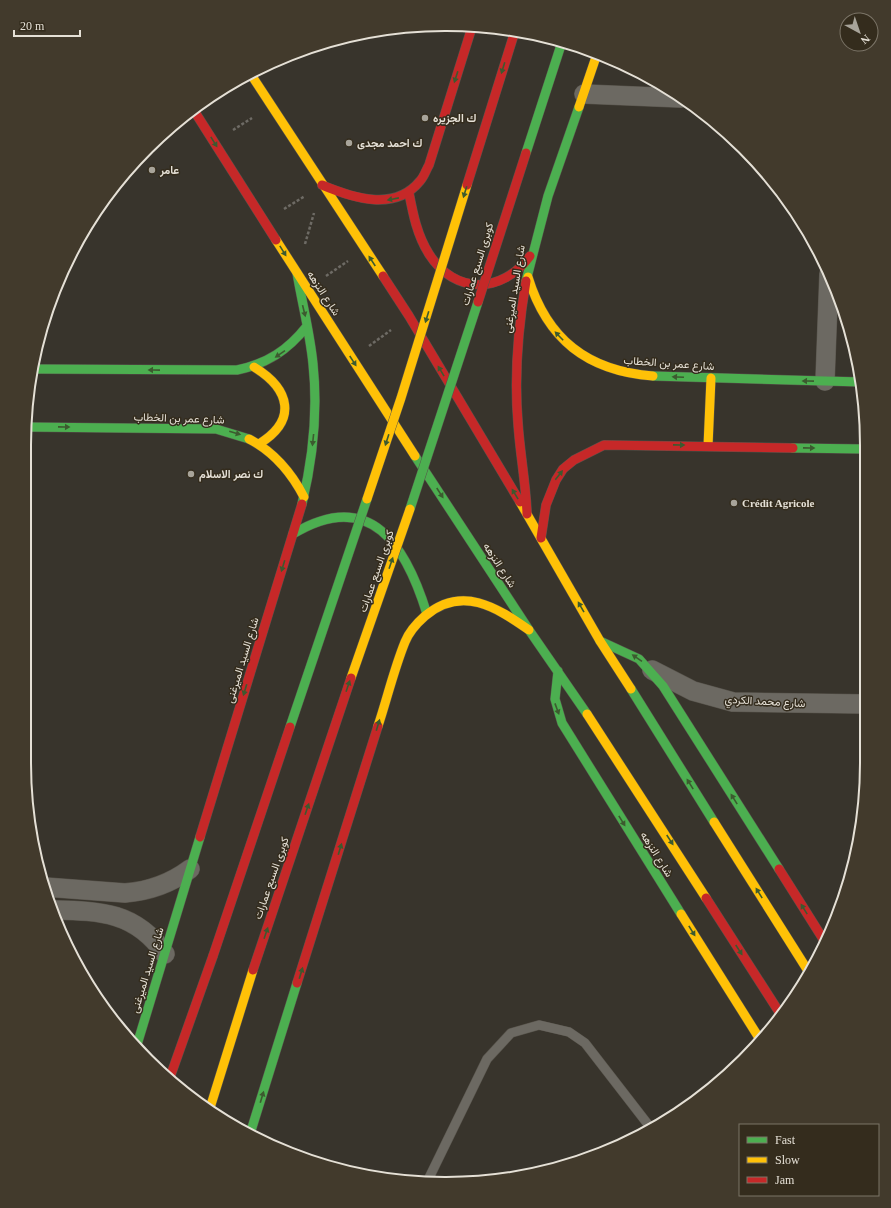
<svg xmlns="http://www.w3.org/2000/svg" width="891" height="1208" viewBox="0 0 891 1208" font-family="'Times New Roman',Vazirmatn,serif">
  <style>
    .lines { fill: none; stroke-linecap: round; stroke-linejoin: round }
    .lane-casing { stroke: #57534b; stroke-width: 10 }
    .street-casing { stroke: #57534b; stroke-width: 20 }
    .fast-casing { stroke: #57534b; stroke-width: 10 }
    .slow-casing { stroke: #57534b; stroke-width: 10 }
    .jam-casing { stroke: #57534b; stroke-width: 10 }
    .path { stroke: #6e6b65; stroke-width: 2.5; stroke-dasharray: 3 2; stroke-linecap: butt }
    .lane { stroke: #6c6962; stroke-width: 9 }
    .street { stroke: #6c6962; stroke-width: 19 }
    .fast { stroke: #4caf50; stroke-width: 9 }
    .slow { stroke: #ffc107; stroke-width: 9 }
    .jam { stroke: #c62828; stroke-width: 9 }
    .fast-bridge-casing { stroke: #57534b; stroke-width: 10; stroke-linecap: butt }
    .slow-bridge-casing { stroke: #57534b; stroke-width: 10; stroke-linecap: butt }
    .jam-bridge-casing { stroke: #57534b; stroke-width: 10; stroke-linecap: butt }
    .fast-bridge { stroke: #4caf50; stroke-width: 9 }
    .slow-bridge { stroke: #ffc107; stroke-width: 9 }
    .jam-bridge { stroke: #c62828; stroke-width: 9 }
    .oneway { fill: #3c5a2f }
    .poi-dot { fill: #a8a49a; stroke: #342c1d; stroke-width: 1.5 }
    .labels { text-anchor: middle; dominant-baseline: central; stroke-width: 3; stroke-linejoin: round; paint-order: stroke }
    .poi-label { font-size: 11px; font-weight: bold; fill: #e5e0d6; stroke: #342c1d; text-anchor: start }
    .street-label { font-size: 11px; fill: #e5e0d6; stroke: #342c1d }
    .rim { fill: none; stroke: #e5e0d6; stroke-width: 2 }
  </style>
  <rect width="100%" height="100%" fill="#38342c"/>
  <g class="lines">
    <defs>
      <path id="lane" d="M428,1180L487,1059L511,1033L539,1025L569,1032L585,1043L650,1127"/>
      <path id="street" d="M584,94L681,98
        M825,381L829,274
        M652,670L693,691L733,702L865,704
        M45,887L125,893C150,891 170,884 190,869
        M54,910C101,911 136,912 165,954"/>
      <path id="fast" d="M297,273C302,303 310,333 313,364C318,411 313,458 302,504
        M526,281L548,196L579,107
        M33,369L237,370C267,364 288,350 307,326
        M653,376L861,382
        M25,427L216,429L249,439
        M793,448L864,449
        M415,456L529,630L587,714
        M293,534C371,487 406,546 427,614
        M600,641L639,659L663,686L779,869
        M558,671L555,699L562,723L681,914
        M631,689L714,822
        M136,1048L200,837
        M250,1134L297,983"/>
      <path id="slow" d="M250,73L383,276
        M579,107L597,54
        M276,240L415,456
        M528,277C547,339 587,371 653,376
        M254,367C290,389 298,420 259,444
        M249,439C274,452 291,472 304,497
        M708,446L711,378
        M520,502L600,641L631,689
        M587,714L706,898
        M378,726C387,699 394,669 405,642C409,632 417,623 425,616C462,585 496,607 529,630
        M714,822L810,974
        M681,914L761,1041
        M210,1108L253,970"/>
      <path id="jam" d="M193,109L276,240
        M322,185C353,198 395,212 420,181C424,177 426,170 429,165L472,27
        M409,193C413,214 417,235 429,254C455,295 502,294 530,256
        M383,276L409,316L520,502
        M526,281C518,328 514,376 518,423C520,454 526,484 527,514
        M541,538L546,505L556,480L563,469L574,460L604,445L793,448
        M200,837L302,504
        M779,869L825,942
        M706,898L781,1015
        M297,983L378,726
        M169,1080L213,956"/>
    </defs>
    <use href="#lane" class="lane-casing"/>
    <use href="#street" class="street-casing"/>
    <use href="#fast" class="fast-casing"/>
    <use href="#slow" class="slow-casing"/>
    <use href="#jam" class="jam-casing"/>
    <path class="path" d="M233,130L252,118
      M284,209L305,196
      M305,244L314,213
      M326,276L348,261
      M369,346L391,330"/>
    <use href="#lane" class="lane"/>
    <use href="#street" class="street"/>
    <use href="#fast" class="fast"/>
    <use href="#slow" class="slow"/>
    <use href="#jam" class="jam"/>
    <defs>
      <path id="fast-bridge" d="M526,153L562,42
        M410,509L478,302
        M290,727L367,499"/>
      <path id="slow-bridge" d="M367,499L401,398L467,185
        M351,678L410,509"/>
      <path id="jam-bridge" d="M467,185L515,31
        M478,302L526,153
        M213,956L290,727
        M253,970L351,678"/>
    </defs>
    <use href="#fast-bridge" class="fast-bridge-casing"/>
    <use href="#slow-bridge" class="slow-bridge-casing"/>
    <use href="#jam-bridge" class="jam-bridge-casing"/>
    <use href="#fast-bridge" class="fast-bridge"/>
    <use href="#slow-bridge" class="slow-bridge"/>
    <use href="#jam-bridge" class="jam-bridge"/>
  </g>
  <defs><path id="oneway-solid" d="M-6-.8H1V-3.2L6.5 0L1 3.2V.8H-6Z"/></defs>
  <g class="oneway">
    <use href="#oneway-solid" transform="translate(503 68) rotate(107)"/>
    <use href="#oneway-solid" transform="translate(456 77) rotate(108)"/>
    <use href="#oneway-solid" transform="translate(214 142) rotate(58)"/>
    <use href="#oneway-solid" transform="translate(465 192) rotate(107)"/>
    <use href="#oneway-solid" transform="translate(393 199) rotate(169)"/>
    <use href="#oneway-solid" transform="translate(283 251) rotate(58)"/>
    <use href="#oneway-solid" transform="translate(372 261) rotate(-123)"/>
    <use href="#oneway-solid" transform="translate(304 311) rotate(76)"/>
    <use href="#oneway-solid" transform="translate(427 317) rotate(107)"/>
    <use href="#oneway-solid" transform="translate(559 336) rotate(-134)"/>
    <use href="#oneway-solid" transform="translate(280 354) rotate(146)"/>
    <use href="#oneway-solid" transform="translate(353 361) rotate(57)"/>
    <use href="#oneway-solid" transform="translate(154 370) rotate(-179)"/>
    <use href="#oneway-solid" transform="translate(441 371) rotate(-121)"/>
    <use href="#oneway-solid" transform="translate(678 377) rotate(-177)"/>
    <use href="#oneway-solid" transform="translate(808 381) rotate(-179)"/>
    <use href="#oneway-solid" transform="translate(64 427) rotate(1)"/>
    <use href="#oneway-solid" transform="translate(235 433) rotate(16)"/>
    <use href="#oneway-solid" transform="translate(313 440) rotate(96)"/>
    <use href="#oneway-solid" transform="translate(387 440) rotate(108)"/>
    <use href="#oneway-solid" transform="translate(679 445) rotate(1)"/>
    <use href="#oneway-solid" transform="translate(809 448) rotate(1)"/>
    <use href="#oneway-solid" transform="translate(559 475) rotate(-52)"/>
    <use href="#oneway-solid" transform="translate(440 493) rotate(57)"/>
    <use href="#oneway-solid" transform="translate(515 494) rotate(-121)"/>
    <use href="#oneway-solid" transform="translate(391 563) rotate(-71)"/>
    <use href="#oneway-solid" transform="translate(283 566) rotate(107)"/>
    <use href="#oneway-solid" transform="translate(581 607) rotate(-120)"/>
    <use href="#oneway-solid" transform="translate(637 658) rotate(-146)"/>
    <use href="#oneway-solid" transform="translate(348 686) rotate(-71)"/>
    <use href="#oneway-solid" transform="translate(245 690) rotate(107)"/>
    <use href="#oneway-solid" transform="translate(557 709) rotate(70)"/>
    <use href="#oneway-solid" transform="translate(378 725) rotate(-73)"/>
    <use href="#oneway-solid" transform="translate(690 784) rotate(-122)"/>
    <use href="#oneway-solid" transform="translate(734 799) rotate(-122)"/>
    <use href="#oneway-solid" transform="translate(307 809) rotate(-71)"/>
    <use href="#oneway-solid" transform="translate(622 821) rotate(58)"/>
    <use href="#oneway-solid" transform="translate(670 840) rotate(57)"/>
    <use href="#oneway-solid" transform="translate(340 849) rotate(-73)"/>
    <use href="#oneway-solid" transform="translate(759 893) rotate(-122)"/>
    <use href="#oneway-solid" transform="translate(804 909) rotate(-122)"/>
    <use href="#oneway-solid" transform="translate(692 931) rotate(58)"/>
    <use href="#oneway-solid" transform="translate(266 933) rotate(-71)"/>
    <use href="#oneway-solid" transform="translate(739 950) rotate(57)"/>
    <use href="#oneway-solid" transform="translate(301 973) rotate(-73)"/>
    <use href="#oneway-solid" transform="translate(262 1097) rotate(-73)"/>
  </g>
  <g class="poi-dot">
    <circle cx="425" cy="118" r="4"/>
    <circle cx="349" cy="143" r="4"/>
    <circle cx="152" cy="170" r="4"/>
    <circle cx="191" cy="474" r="4"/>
    <circle cx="734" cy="503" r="4"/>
  </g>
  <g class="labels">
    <g class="poi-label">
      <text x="433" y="118">ك الجزيره</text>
      <text x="357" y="143">ك احمد مجدى</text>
      <text x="160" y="170">عامر</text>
      <text x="199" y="474">ك نصر الاسلام</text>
      <text x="742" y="503">Crédit Agricole</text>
    </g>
    <g class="street-label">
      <text transform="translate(477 264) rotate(-73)">كوبرى السبع عمارات</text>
      <text transform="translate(514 289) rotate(-81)">شارع السيد الميرغنى</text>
      <text transform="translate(324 293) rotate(57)">شارع النزهه</text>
      <text transform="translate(669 363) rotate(4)">شارع عمر بن الخطاب</text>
      <text transform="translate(179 418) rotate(2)">شارع عمر بن الخطاب</text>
      <text transform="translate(500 565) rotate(57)">شارع النزهه</text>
      <text transform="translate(376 571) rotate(-71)">كوبرى السبع عمارات</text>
      <text transform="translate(242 660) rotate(-73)">شارع السيد الميرغنى</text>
      <text transform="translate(765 701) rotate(3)">شارع محمد الكردي</text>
      <text transform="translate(657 854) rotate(58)">شارع النزهه</text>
      <text transform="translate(271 878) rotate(-71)">كوبرى السبع عمارات</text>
      <text transform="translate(147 970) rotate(-73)">شارع السيد الميرغنى</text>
    </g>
  </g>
  <path d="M0 0H891V1208H0ZM445 31H446A414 414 0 0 1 860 445V763A414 414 0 0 1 446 1177H445A414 414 0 0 1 31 763V445A414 414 0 0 1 445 31Z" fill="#423a2c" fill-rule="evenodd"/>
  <path class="rim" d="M445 31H446A414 414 0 0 1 860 445V763A414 414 0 0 1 446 1177H445A414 414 0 0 1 31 763V445A414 414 0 0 1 445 31Z"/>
  <rect x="739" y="1124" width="140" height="72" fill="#342c1d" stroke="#7b7467"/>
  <rect x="747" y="1137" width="20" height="6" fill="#4caf50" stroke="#7b7467"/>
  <text x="775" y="1144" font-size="12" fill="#e5e0d6">Fast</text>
  <rect x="747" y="1157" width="20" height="6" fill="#ffc107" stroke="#7b7467"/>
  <text x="775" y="1164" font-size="12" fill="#e5e0d6">Slow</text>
  <rect x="747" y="1177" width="20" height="6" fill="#c62828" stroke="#7b7467"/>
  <text x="775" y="1184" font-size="12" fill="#e5e0d6">Jam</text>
  <g transform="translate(859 32) rotate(140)"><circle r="19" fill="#342c1d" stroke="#7b7467"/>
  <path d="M0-3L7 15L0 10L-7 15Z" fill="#a8a49a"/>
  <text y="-6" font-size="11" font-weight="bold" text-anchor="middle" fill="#e5e0d6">N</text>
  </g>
  <path d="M14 30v6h66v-6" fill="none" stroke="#e5e0d6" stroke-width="2"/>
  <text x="20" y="30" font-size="12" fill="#e5e0d6" stroke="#342c1d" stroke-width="3" paint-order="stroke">20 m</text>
</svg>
